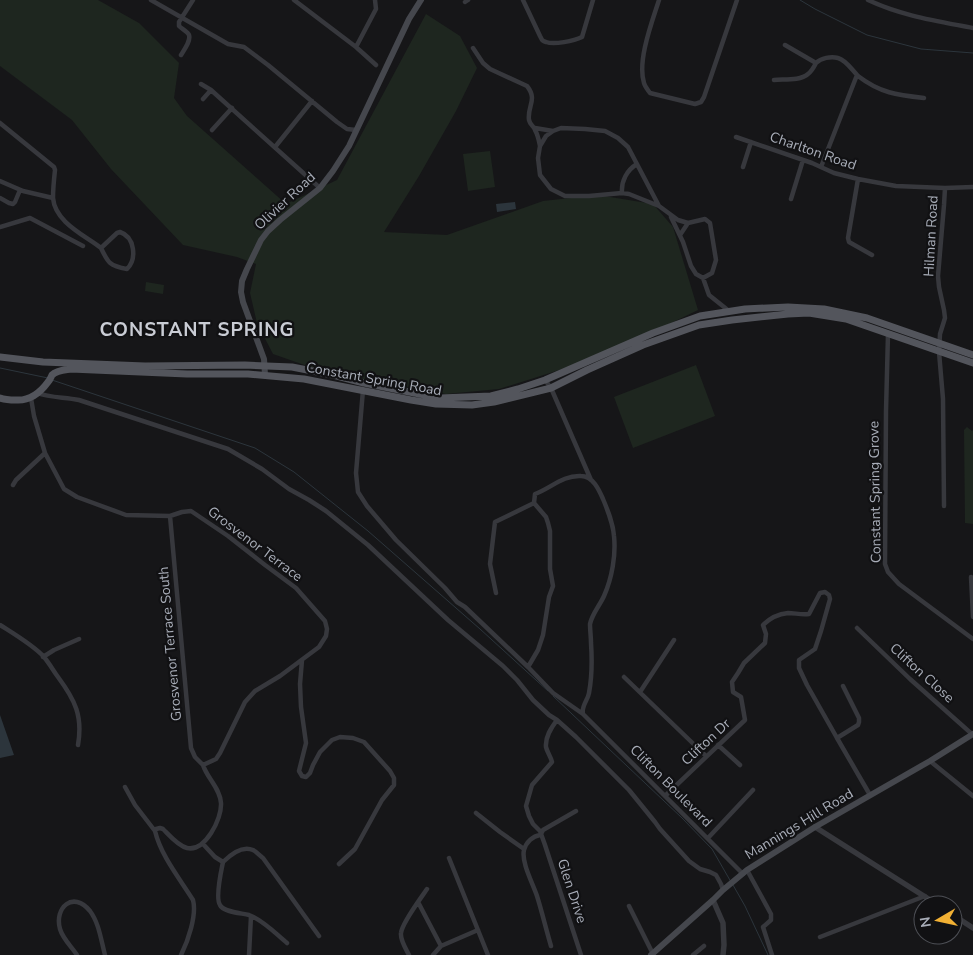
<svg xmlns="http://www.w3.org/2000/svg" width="973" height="955" viewBox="0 0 973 955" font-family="'Nunito Sans',sans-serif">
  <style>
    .green { fill: #1e261f }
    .water { fill: #2c353c }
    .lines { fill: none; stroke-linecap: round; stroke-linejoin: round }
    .stream { stroke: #2c353c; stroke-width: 1 }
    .minor { stroke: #37383d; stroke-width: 4.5 }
    .tertiary { stroke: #37383d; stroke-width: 5.5 }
    .secondary { stroke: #45474d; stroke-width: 6 }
    .primary { stroke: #53555c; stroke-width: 7 }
    .labels { text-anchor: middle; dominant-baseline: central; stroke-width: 4.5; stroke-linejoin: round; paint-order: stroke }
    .street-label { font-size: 14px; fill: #a8adb8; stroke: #111113 }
    .district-label { font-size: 19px; font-weight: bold; letter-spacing: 1px; fill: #c9ccd4; stroke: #111113 }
  </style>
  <rect width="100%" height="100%" fill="#161618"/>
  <path class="green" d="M0,0H98L139,23L179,63L174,98L187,116L286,204L337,180L426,14L460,36L477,68L456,111L419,176L384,232L447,235L543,201L598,195L653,204L673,227L698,310L622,347L591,360L499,389L446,394L376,381L333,375L273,354L257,323L250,293L256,264L237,257L183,245L111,169L72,120L0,66Z
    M490,151L495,187L468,191L463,154Z
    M146,282L164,285L163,294L145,291Z
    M696,365L715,416L633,448L614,397Z
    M967,427L972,431L973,430V524L965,523L964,430Z"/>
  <path class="water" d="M515,202L516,209L497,212L496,204Z
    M0,715L14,755L0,758Z"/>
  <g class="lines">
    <path class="stream" d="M800,0L815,9L867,35L921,49L973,53
      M0,368L48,378
      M52,380L255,448L294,472L368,531L480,629L548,691
      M553,696L682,818L712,849L731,882
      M733,885L745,906L768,955"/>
    <path class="minor" d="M151,0L228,44L244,47L268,65L337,122L347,129L356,130
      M294,0L356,47L376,65
      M523,0L540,36C542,40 542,41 546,42C554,45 574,41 582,37L593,0
      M659,0C652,22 637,61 644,83C645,87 648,90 650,93L695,104L701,102L704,97L737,0
      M868,0C902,16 937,21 973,28
      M465,2L468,0
      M785,45L816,63C821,58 831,56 838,58C846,60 852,70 858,76C880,93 897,95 924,98
      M356,47L376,9L375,0
      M473,48L483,63L490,69L527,86C538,100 527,106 529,120C530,125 534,126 535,130C538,135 539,141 540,146
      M181,55C184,50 191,41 189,35C188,32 182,29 179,26V22L193,0
      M774,80C784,79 800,81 808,74C812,71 814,67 816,63
      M201,84L211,90L320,188
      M203,99L211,90
      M0,123L54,167L55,170C54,179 53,189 53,198C55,222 84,235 101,248
      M535,128L553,131
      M212,130L232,108
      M736,137L812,163L834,173L858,179L896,186L945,188L973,187
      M275,147L312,101
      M743,167L751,142
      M821,167L857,75
      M858,179L848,238L849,242L872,255
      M0,181L23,191L53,198
      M622,193C621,181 627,170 637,164
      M0,198L9,203L13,204L15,202L20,190
      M791,199L803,160
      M659,206L628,147L618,138L605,131L585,129L561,128L553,131L546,136L540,146L538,158L540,175L551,189L565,196H589L622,193L629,194L659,206L678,220L688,223
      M671,217L683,242L691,266L696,274L703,278L709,295L729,311
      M0,227L30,218L83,246
      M120,232C135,237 137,259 127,269C110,266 108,263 101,248L117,233Z
      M680,235L688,223L705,219L710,223L716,260L712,273L703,278
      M888,334L886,411L885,564L888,572L899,584L973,639
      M545,380L551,388L591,480
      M363,390L356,473L358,492L367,506L396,540L445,588L457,602L465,607L528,667L553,693L583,714L743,874
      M37,393C51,398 65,397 79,400L228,449L262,469L289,489L309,500L326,511L368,545L448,620L503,666L517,680L533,700L549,715L557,720L576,737L629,790L655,822L660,829L689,861L700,869L710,872L716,875L721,884L723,890
      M31,398L34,416L45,453L64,489L77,497L126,515L170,516L182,512L191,511L228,536L265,565L296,588L325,621L327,629L326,636L319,647L280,676L255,691L245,702L220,753L216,759L203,765
      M13,485L16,480L45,453
      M944,506L943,399L939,352L940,334L945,318L944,310L939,287L938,276L944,205L945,188
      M170,516L191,748L195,757L203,765
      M971,577L973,617
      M496,593L490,564L495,522L534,503L535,494C551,488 563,475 581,476C593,476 599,490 603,499C608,511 613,523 614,536C616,555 612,578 604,596C600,605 592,614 590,624C590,630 591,637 591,643C592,658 592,677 589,693C588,700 581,706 583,714
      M0,625C14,634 33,645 44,657C49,663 53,670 58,677C75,700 83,716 78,745
      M857,628L910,679L972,734
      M43,657L54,650L79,639
      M302,660L300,684L301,707L306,743L299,771L302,776L306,777L310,773L313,765L320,752L332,740L340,737L353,738L364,742L390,771L394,778V785L382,800L355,849L339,864
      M528,667L538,650L543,635L549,597L553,586L550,569V531L548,523L546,517L534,503
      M624,677L706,756
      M843,686L859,718V722L858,725L837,738L870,795
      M640,692L674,640
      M557,720C551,728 545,737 546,747C547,752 551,757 552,762L532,785L526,806L529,816L533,824L540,831L545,845L581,955
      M718,745L740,765
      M930,761L973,796
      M125,787L135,805L155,831
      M665,796L745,720L741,697L733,692L732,682L738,673L744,663L765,643L766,634L763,625C769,619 778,614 788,613C795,613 801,615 809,614L820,593L825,592L829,595L830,599L821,631L815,649L799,660V668L807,685L837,738
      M476,813L500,832L524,849
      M541,834L543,830L576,811
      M540,835C533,836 526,842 524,850C521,862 533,884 537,896C542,912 546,929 551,946
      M708,838L753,790
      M203,844L215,857L223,862
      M449,858L488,955
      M223,862C230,855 242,845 253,850C257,852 260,856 263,858L319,936
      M223,862C221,872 215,898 220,905C223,912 241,913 249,915C263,920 276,934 287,943
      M747,870L771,914V920L763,927L772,955
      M418,902L441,946
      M629,906L653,954
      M820,937L925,896
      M77,955C71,946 63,939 60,929C54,908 73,890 90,911C99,923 101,940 105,955
      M181,955C188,941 197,915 193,900C180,879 161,856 155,831L156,829L160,828L163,829C169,835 178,846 187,848C205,852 222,819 221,803C220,788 207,778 203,765
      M249,955L251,916
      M409,955C406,949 400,940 401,933C402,923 421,898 427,889
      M433,955L441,946L478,930
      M693,955L704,946"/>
    <path class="tertiary" d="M815,827L938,905
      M713,900L723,923L724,945L723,955
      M953,915L973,928"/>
    <path class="secondary" d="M265,375L264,359L243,302L241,292L242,281L247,269L261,240L268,231L280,220L320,188L333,171L349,146L409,19L421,0
      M651,955L713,900L723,890L747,870L815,827L930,761L973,734"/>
    <path class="primary" d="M0,357L43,362L145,366L245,365L292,367L333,375L364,383L440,398L491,396L518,389L545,380L653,333L700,316L745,309L788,307L824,309L867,318L973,355
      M0,398C5,400 10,400 16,400C30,401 40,393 48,382C50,380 51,377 52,375C57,370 65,370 71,369L187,374H248L304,379L411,400L436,404L472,405L494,402L551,388L587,370L643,345L699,325L732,320L788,314L809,313L846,319L973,363"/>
  </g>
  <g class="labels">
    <g class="street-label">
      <text transform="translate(813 151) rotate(19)">Charlton Road</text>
      <text transform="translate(285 201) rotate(-43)">Olivier Road</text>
      <text transform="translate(931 236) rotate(-87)">Hilman Road</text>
      <text transform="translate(374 379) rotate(10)">Constant Spring Road</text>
      <text transform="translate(875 492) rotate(-91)">Constant Spring Grove</text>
      <text transform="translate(255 544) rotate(37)">Grosvenor Terrace</text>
      <text transform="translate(170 644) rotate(-95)">Grosvenor Terrace South</text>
      <text transform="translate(922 673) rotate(42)">Clifton Close</text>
      <text transform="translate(706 742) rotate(-43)">Clifton Dr</text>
      <text transform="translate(671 786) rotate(45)">Clifton Boulevard</text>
      <text transform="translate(799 824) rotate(-31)">Mannings Hill Road</text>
      <text transform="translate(572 891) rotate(72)">Glen Drive</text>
    </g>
    <g class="district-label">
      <text x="197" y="330">CONSTANT SPRING</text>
    </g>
  </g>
  <g transform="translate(938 920) rotate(261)"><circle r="24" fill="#111113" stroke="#4d4f55"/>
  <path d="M0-4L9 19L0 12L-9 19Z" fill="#f2b134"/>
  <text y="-8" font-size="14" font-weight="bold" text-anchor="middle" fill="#a8adb8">N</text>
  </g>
</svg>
